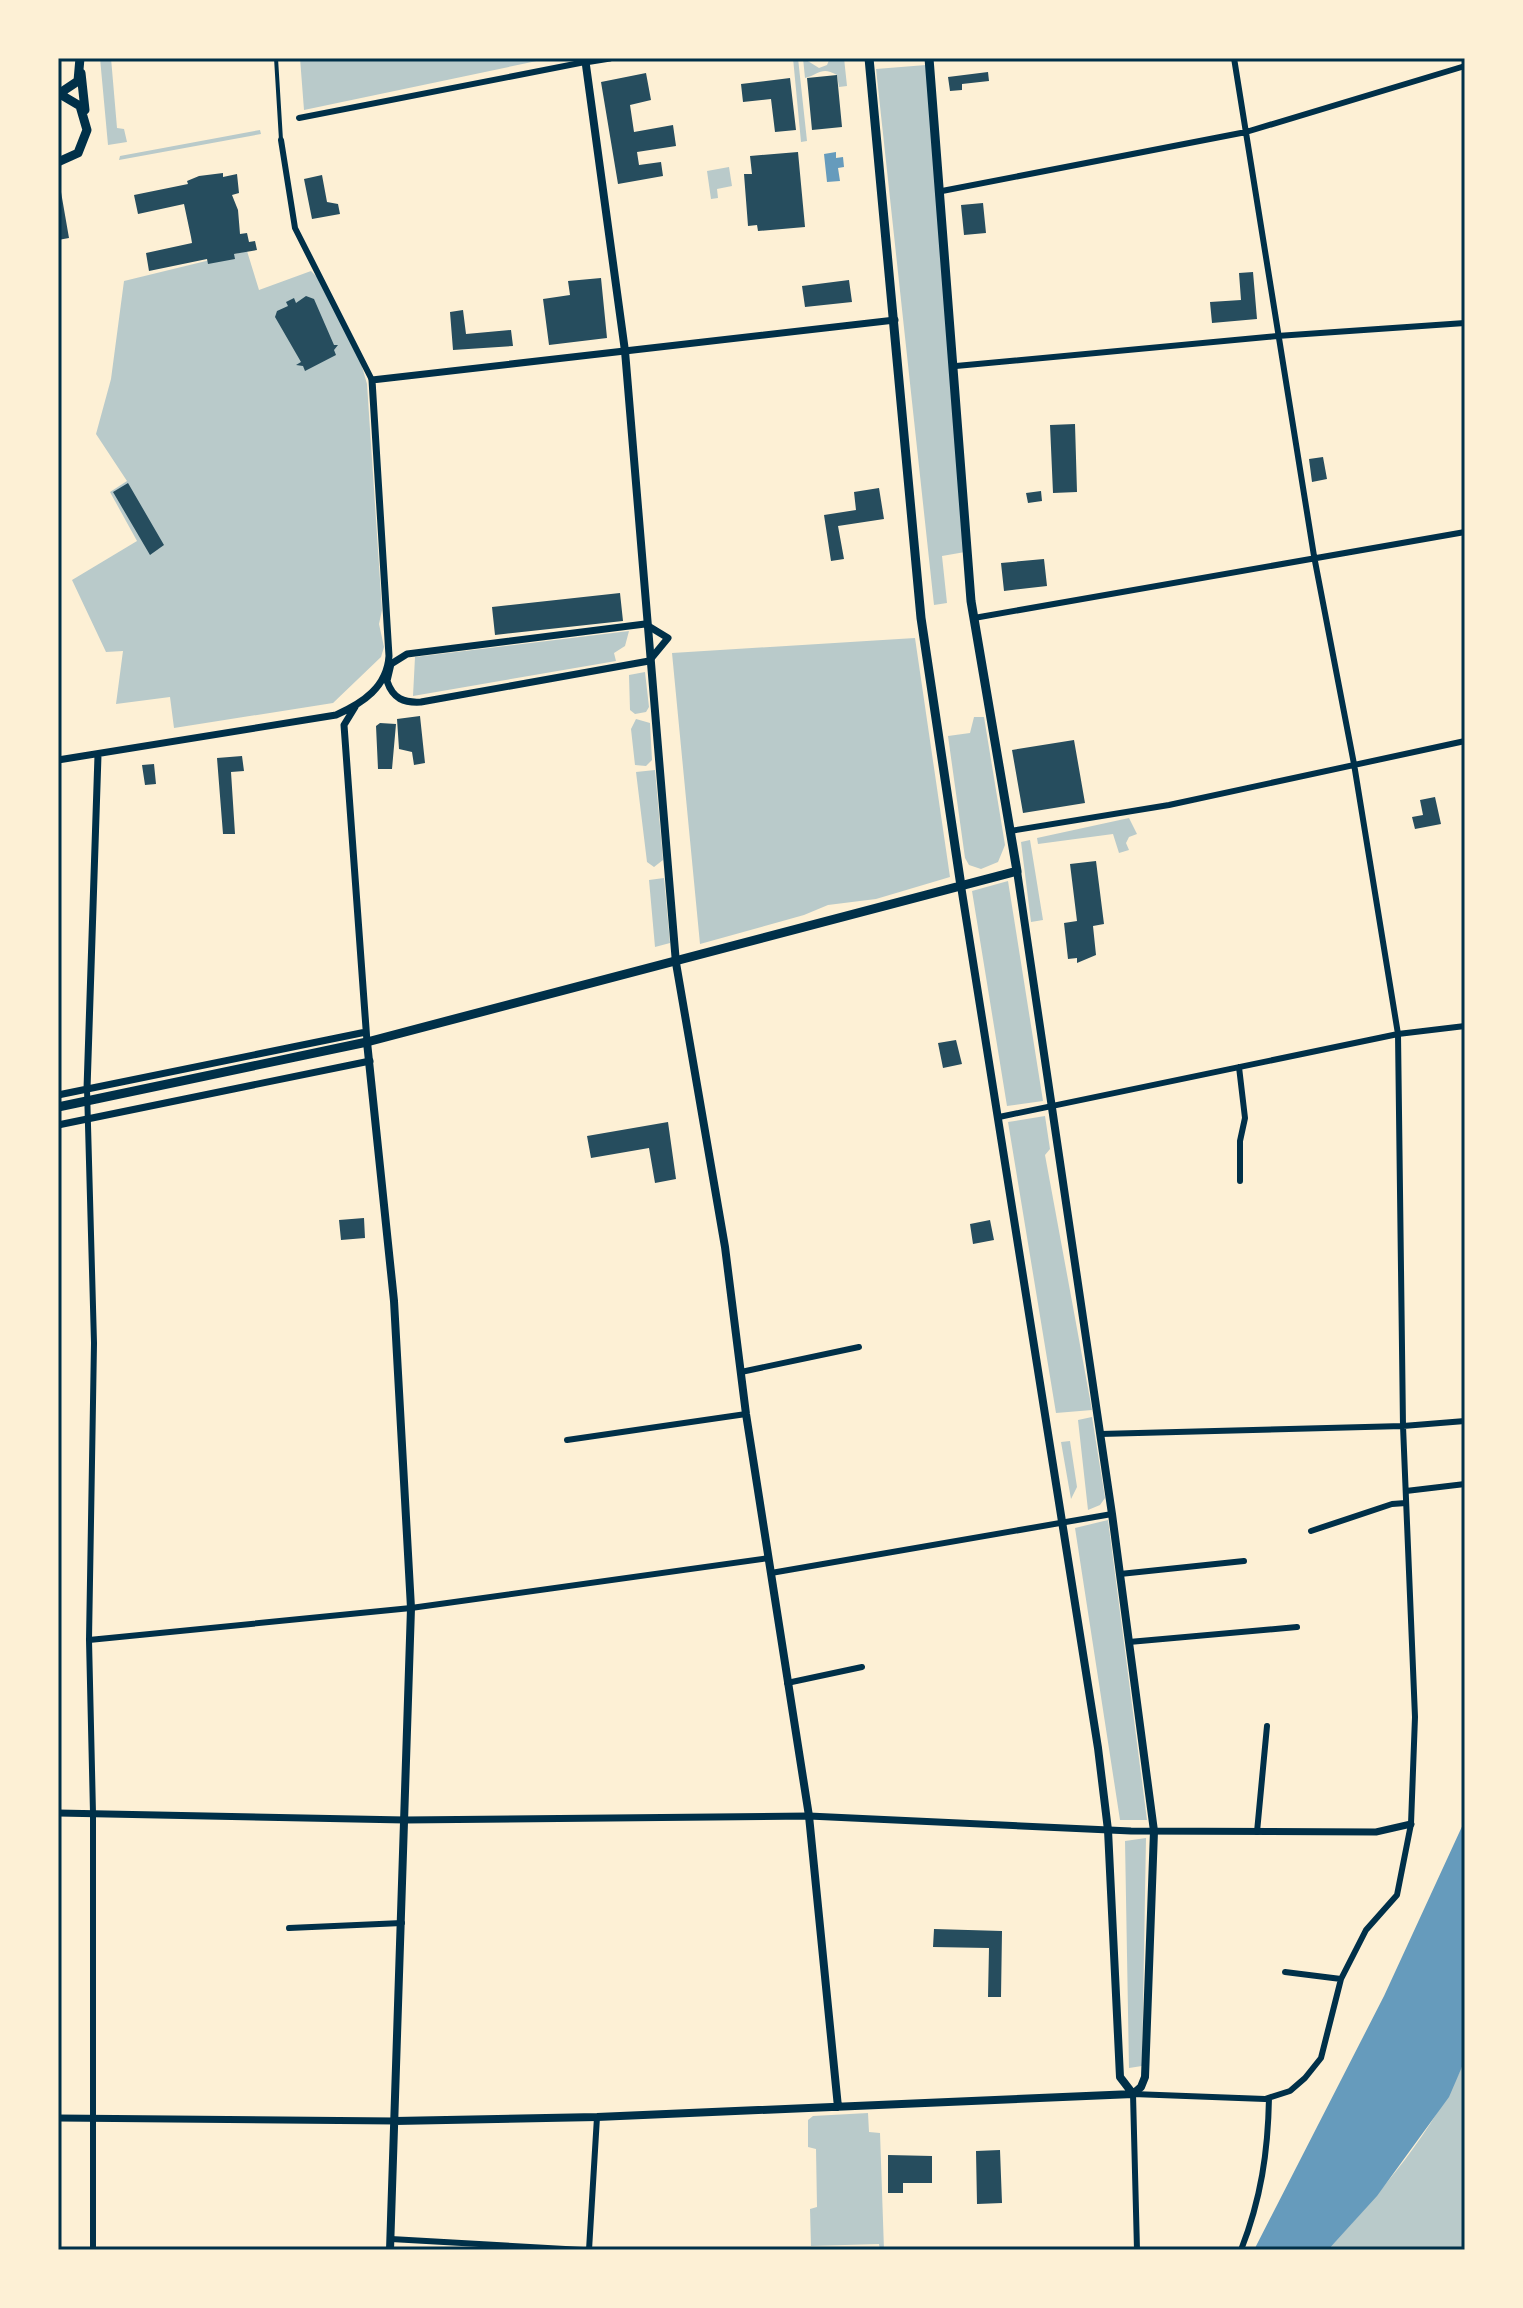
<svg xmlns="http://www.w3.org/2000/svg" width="1523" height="2308" viewBox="0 0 1523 2308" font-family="Barlow,sans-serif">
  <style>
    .green { fill: #b9caca }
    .water { fill: #669bbc }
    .building { fill: #264d5e }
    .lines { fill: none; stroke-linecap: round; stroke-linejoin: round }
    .pedestrian { stroke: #003049; stroke-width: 4 }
    .minor { stroke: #003049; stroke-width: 6 }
    .tertiary { stroke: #003049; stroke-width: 7 }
    .secondary { stroke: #003049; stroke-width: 8 }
    .primary { stroke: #003049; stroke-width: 9 }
    .neatline { fill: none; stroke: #003049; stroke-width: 3 }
  </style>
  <rect width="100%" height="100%" fill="#fdf0d5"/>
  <path class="green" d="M100,58H111L117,128L124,129L127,142L108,145Z
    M300,58H551L304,110Z
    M793,58H798L807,141L801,142Z
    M803,58L819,68L827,65L830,58H844L847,86L839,87L837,75C822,66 819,74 805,78Z
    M926,65L965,552L942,556L947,603L934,605L876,69Z
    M260,130L261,134L119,160L120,156Z
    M729,167L732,186L717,189L718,198L711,199L707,171Z
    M247,251L259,290L311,271L319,279L359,356L367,384L382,610L379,624L384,647L381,657L333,703L174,728L170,697L116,704L123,651L106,652L72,580L137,541L110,492L127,481L96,434L111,379L124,281Z
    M629,631L625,646L614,653L616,661L413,696L415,657Z
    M915,638L950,877L876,899L828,905L804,915L700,944L672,653Z
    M645,672L649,707L646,712L635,714L630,710L629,675Z
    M974,717H984L1005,845L998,862L981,869L969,865L965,858L948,736L970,733Z
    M636,719L650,723L652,760L646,766L635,765L631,729Z
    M655,770L663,860L654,867L647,862L636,772Z
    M1129,818L1137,834L1129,837L1126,843L1129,850L1119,853L1113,834L1038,844L1037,838Z
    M1030,840L1043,920L1031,922L1021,842Z
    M664,878L670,943L655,947L649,880Z
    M1008,881L1043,1101L1007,1106L972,891Z
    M1045,1116L1050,1149L1045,1155L1092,1410L1056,1413L1008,1122Z
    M1092,1417L1105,1498L1100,1505L1088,1510L1078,1420Z
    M1070,1441L1077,1487L1071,1499L1061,1442Z
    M1108,1520L1147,1820H1120L1075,1528Z
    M1146,1838L1142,2066L1129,2068L1125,1841Z
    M1465,2060V2250H1328C1381,2192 1434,2131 1465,2060Z
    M868,2113L869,2132L880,2133L884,2250H880L879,2244L811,2246L810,2209L817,2207L816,2149L808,2147V2120L813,2116Z"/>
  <path class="water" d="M836,152V158L843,157L844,167L838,168L840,181L827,182L824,154Z
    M1465,1820V2060L1449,2097L1377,2196L1328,2250H1254L1384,1996Z"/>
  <path class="building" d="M988,72L989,81L962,84V90L950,91L948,77Z
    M646,73L651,100L630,105L634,132L673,125L676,146L637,152L639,165L661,162L663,176L618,184L601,82Z
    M837,75L842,127L812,130L807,78Z
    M790,78L796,130L775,132L771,99L743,102L741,84Z
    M798,152L805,227L758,231L757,225L748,226L744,174H752L750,156Z
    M223,173V177L237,174L239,193L232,195L238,210L240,234L247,233L249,242L255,241L257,250L234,254L235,259L208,264L207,259L149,271L146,253L192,243L191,237L184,204L138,214L134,195L188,184L187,181L199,176Z
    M322,175L327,202L338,204L340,214L312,219L304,179Z
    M61,192L69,238L58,240V193Z
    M983,203L986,233L964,235L961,205Z
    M1253,272L1257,319L1212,323L1210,302L1241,300L1239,273Z
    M601,278L607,338L549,345L543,299L570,295L568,281Z
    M849,280L852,302L805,307L802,286Z
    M306,296L314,299L334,345H338L334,350L336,355L305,371L303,366L296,365L301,362L275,317L277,311L288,306L286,302L294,298L296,303Z
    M463,310L466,334L511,330L513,346L453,350L450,312Z
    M1075,424L1077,492L1053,493L1050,425Z
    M1323,457L1327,479L1312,482L1309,459Z
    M128,483L164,545L150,555L113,492Z
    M879,488L884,519L838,526L844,559L831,561L824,515L856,510L854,492Z
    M1041,491L1042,501L1028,503L1026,493Z
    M1044,559L1047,586L1004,591L1001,563Z
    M620,593L623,621L495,635L492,607Z
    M420,716L425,763L414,765L412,752L399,749L397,719Z
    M380,723L396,724L392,769H378L376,726Z
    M1074,740L1085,803L1023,813L1012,750Z
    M242,756L244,771L231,772L235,834H223L217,758Z
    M154,764L156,784L145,785L142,765Z
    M1435,797L1441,824L1415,829L1412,817L1423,815L1420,800Z
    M1096,861L1104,924L1093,926L1096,955L1077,963V958L1068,959L1064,923L1077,921L1070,864Z
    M956,1040L962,1064L943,1068L938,1043Z
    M668,1122L676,1179L655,1183L649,1148L591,1158L587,1136Z
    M364,1218L365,1238L341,1240L339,1220Z
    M990,1220L994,1240L973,1244L970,1224Z
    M934,1929L1002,1931L1001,1997H988L989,1948L933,1947Z
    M1000,2150L1002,2203L977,2204L976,2151Z
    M888,2155L932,2156V2183H903V2193H888Z"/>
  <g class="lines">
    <path class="pedestrian" d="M276,58L281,140"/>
    <path class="minor" d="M299,118L585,62
      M281,140L295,228L372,380
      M942,191L1246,132L1465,66
      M956,366L1277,336L1465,323
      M974,618L1465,532
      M1010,831L1169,805L1465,741
      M1239,1067L1245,1118L1240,1141V1181
      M87,1089L94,1343L89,1640L93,1813V2250
      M999,1117L1398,1034L1465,1026
      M741,1372L859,1347
      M1100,1434L1403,1426L1465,1421
      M567,1440L746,1414
      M1406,1491L1465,1484
      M1311,1531L1392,1504L1406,1503
      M771,1573L1112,1514
      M1120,1574L1244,1561
      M89,1640L411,1608L769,1558
      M1129,1642L1297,1627
      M787,1683L862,1667
      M1257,1832L1267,1726
      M289,1928L402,1923
      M1285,1972L1341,1979
      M391,2239L583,2250
      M589,2250L597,2117
      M1137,2250L1133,2094L1265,2099L1290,2091L1305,2078L1321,2058L1341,1979L1366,1930L1397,1895L1411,1824L1415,1717L1403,1426L1398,1034L1354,764L1314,556L1234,58
      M1241,2250C1261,2199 1268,2152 1269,2098"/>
    <path class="tertiary" d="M585,62L610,58
      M645,624L668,638L649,661L421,702C404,703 393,699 387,681L391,664L407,654Z
      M355,707L344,725L367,1042
      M58,760L336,715C363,703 387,687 389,656L372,380L895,320
      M87,1089L98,755
      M58,1095L366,1032
      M58,1125L370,1061
      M58,1813L405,1820L809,1816L1131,1831L1376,1832L1411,1824
      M58,2118L395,2121"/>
    <path class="secondary" d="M585,58L625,351L676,963L725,1247L746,1414L809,1816L838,2107
      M1017,871L1112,1514L1154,1831L1145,2077L1141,2087L1133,2094
      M961,886L1098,1748L1108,1830L1120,2077L1133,2094
      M367,1042L394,1301L411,1608L390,2250
      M395,2121L597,2117L1133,2094"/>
    <path class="primary" d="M869,58L921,618L961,886
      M81,73L85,110
      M58,93L80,106L87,130L78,153L58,162
      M60,93L78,81L80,58
      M58,1107L367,1042L1017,871L971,601L929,58"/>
  </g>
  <rect width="1523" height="2308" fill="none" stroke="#fdf0d5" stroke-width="120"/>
  <rect x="60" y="60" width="1403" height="2188" class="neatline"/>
</svg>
